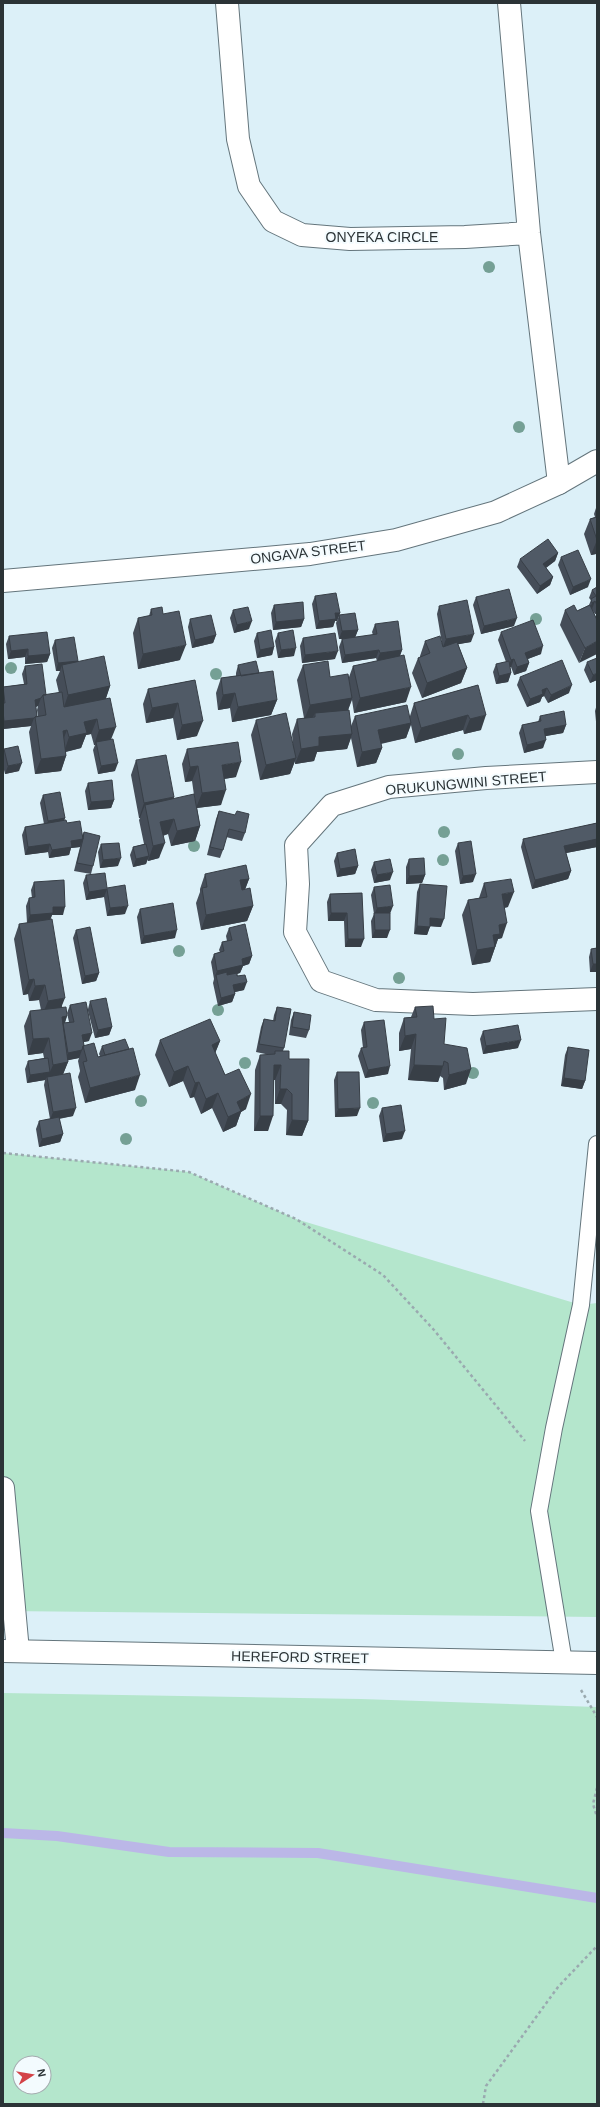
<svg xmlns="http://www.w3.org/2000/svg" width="600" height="2107" viewBox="0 0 600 2107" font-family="Arial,sans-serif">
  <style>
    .green { fill: #b4e6cc; fill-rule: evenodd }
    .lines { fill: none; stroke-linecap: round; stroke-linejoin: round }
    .stream { stroke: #bbb7e7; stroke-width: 10 }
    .service-casing { stroke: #64757c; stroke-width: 18 }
    .minor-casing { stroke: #64757c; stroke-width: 24 }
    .tertiary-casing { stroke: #64757c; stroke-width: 24 }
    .secondary-casing { stroke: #64757c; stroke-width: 24 }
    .path { stroke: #9aa9af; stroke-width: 2.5; stroke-dasharray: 3 3; stroke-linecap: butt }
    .service { stroke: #fff; stroke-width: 16 }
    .minor { stroke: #fff; stroke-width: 22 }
    .tertiary { stroke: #fff; stroke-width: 22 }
    .secondary { stroke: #fff; stroke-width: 22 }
    .tree { fill: #75a095 }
    .wall { fill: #454d58; fill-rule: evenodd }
    .shaded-wall { fill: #383f47 }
    .building { fill: #505a66; stroke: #383f47 }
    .labels { text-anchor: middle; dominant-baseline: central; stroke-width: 4; stroke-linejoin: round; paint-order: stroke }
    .street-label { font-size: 14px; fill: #2b3336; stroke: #f3fbfe }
  </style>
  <rect width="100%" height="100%" fill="#dcf0f8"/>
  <path class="green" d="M3,1153L189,1172L296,1219L581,1305L597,1303V1617L3,1611Z
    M3,1693L361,1699L597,1707V2104H3ZM20,2063H44V2087H20Z"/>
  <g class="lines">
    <path class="stream" d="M3,1833L57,1836L169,1852L318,1853L597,1898"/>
    <defs>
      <path id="service" d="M564,1662L539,1511L554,1428L581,1305L597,1144"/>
      <path id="minor" d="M227,3L238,139L249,186L273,221L302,235L350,239L465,237L529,233
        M509,3L529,233L559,483
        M597,772L486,778L389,787L332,805L296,845L298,884L295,932L321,981L376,1000L473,1004L597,999
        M3,1488L18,1651"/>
      <path id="tertiary" d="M3,581L310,554L396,540L496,512L559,483L597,461"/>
      <path id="secondary" d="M3,1651L597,1663"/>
    </defs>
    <use href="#service" class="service-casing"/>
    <use href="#minor" class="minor-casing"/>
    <use href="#tertiary" class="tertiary-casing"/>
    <use href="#secondary" class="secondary-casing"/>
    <path class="path" d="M3,1153L189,1172L296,1219L383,1275L434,1330L525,1441
      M581,1690L597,1717
      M597,1788L593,1804L597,1817
      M483,2104L486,2086L558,1987L597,1946"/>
    <use href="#service" class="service"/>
    <use href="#minor" class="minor"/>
    <use href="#tertiary" class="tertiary"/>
    <use href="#secondary" class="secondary"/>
  </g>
  <g class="tree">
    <circle cx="489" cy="267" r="6"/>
    <circle cx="519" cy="427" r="6"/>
    <circle cx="536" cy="619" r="6"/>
    <circle cx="11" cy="668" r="6"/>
    <circle cx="216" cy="674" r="6"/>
    <circle cx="458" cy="754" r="6"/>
    <circle cx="444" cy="832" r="6"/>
    <circle cx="194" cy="846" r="6"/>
    <circle cx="443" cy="860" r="6"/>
    <circle cx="179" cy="951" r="6"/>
    <circle cx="399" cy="978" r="6"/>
    <circle cx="218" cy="1010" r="6"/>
    <circle cx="245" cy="1063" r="6"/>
    <circle cx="473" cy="1073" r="6"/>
    <circle cx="141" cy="1101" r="6"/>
    <circle cx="373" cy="1103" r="6"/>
    <circle cx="126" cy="1139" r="6"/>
  </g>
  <path class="wall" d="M597,505V558L596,554L591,555L584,534L590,519L595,517L594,514Z
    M558,553L555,561L546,568L553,577L550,585L537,594L517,567L520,559Z
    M561,557L588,587L570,595L558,565Z
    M597,587V613L595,614L593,611L597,620L579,663L560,625L565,610L577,611L589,605L591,600L589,598L592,590Z
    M315,596L340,613L337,621H335L333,627L316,629L312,604Z
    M476,597L514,626L481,634L473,605Z
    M274,605L304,619L301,627L273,630L271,613Z
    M439,606L471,642L458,644L467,668L461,683L422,698L412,673L418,658L420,657V656L425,641L442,644L437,614Z
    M151,609L163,614L180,660L138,669L133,633L138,618L149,616Z
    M233,610L249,629L234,633L230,618Z
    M339,615L358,630L355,637L373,635L372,632L375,624L402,650L400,656L406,702L354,713L352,700L348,710L351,726L355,716H410L414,703L478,685L481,730L464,734L463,730L415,743L411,725L406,738L381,744L382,748L376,763L357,767L351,738L347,749L317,752L314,761L295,764V761L290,774L260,780L251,735L256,720L293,746L292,734L297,719L304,718L297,680L303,665L330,677H349L353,666L377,661L376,658L342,663L339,647L342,639H339L336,623Z
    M190,619L216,635L213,643L192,648L188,627Z
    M501,632L541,654L528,659L529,663L526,671L514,675L511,667H510L511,673L508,682L496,684L493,672L496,664L506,662L498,640Z
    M257,633L274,647L272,655L257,658L254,641Z
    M278,633L294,656L278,658L275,641Z
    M9,636L50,654L47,662L25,664V657L8,659L6,644Z
    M303,638L335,659L302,663L300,646Z
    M55,640L77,661L110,686L106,698L115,771L98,774L93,750L95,745H94L91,734L86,735L81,748L66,752V756L61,771L35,774L29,732L31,726L3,729V687L24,684L22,674L25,666L46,695L59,693L56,680L60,671H56L52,648ZM38,706L37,710L38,716H37L36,707Z
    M587,662L597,680L590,683L584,670Z
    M238,665L277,700L271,715L232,722L230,708L218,710L216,693L221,678L236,676V673Z
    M520,677L569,693L548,703L544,696L542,697L540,702L527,707L517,685Z
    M195,680L197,736L177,740L173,718L146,723L143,704L148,689Z
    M597,704V732L595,711Z
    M540,716L566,725L563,733L545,736L543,748L524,753L519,733L522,725L538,722Z
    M4,749L19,771L5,774L3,766V752Z
    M187,749L236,777L224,779L221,805L197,808L200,826L195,841L171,846L168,834L163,836L159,858L148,861L147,859L146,864L133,867L130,855L133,847L144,844L139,820L140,818H139L131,775L136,760L174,797V799L195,802L192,781L185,782L182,764Z
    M88,783L114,800L111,808L88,810L85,791Z
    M43,795L65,818L64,821L82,836L84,832L93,866L91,874L74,871L80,847L71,848L69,855L49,858L48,852L25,855L22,835L25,827L44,824L40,803Z
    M219,811L245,833L242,841L226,837L223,850L220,858L207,855L216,819Z
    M597,823V847L566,853L571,871L568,879L532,889L521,847L523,839Z
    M458,843L473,882L460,884L455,851Z
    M101,844L118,866L100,868L98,852Z
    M337,853L358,866L355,874L337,877L334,861Z
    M409,859L425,875L422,883L406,884V867Z
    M374,862L390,880L374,883L371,870Z
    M205,874L249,879L245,890L253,906L247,921L201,930L196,903L200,892V889Z
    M86,875L107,888L125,914L107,916L104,897L86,900L83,883Z
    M34,882L63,915H52L50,919L62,1007L67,1016L65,1023L69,1022L67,1013L70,1005L88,1009L90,1001L112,1027L109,1035L95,1038L88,1011L89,1041L83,1042L84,1045L98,1057L100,1056L99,1054L102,1046L135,1090L85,1103L78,1077L80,1071L78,1061L79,1058L67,1060L68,1062L63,1074L73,1116L59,1119L63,1134L60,1142L39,1147L36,1129L39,1121L50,1119L44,1085L45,1080L27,1083L25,1069L28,1061L44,1058L43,1053L28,1055L24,1026L30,1011L41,1010L39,1000L29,1001L28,994L23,995L14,939L19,924L27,923L26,906L29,898H32L31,890Z
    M484,883L508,907L504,908L502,938L498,939L490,962L472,965L462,915L468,900L479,898Z
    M420,884L441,927L430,926L427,935L414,934L417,892Z
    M374,887L390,913L387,938H372L371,921L374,914L371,895Z
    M362,893L361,947H345L344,921H328L327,902L330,894Z
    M140,909L175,938L141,944L137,917Z
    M229,928L252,956L249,964L243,966L240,973L237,974L244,990L235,992V994L232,1002L218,1006L213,983L214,979L211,962L214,954L220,952L219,950L222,942L227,941L226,936Z
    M76,930L99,973L96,981L82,984L73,938Z
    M597,948V972H590L589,957L591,949Z
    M277,1007L284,1048L283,1051L289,1059L308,1121L302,1136L286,1135L287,1110L281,1104H275V1080H274L268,1131H254L255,1070L260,1055H270L256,1052L261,1027L264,1019L273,1021L274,1015Z
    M415,1007L434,1019L444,1044L466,1084L444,1090L443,1078L440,1076L438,1082L408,1080L411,1049L399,1051V1033L404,1018L411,1017Z
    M294,1012L309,1030L306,1038L289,1035L291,1020Z
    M364,1022L388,1074L365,1078L358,1056L361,1048H363L361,1030Z
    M483,1031L518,1048L483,1054L480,1039Z
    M160,1040L220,1041L215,1053L225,1075L246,1109L241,1112L236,1126L223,1132L212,1108L201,1114L194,1097L190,1098L183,1081L169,1087L155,1055Z
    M568,1047L585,1081L582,1089L561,1086L565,1055Z
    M337,1072L357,1116L335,1117L334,1080Z
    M382,1108L402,1139L383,1142L379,1116Z"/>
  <path class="shaded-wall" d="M597,540V550L596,554L591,555Z
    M558,553L555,561L540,572L543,564Z
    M553,577L550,585L537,594L540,586Z
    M591,579L588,587L570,595L573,587Z
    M595,601L592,609L589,611L592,603Z
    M597,608V613L595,614Z
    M335,613H340L337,621H335L333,627L316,629L319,621Z
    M517,618L514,626L481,634L484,626Z
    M304,619L301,627L273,630L276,622Z
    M252,621L249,629L234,633L237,625Z
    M358,630L355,638L339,639L342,631Z
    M474,634L471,642L443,647L446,639Z
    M216,635L213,643L192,648L195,640Z
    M597,641V654L579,663L585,648Z
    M186,645L180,660L138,669L143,654Z
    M543,646L541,654L522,661L525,653Z
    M274,647L272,655L257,658L260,650Z
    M296,648L294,656L278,658L281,650Z
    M28,649L25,657L8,659L11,651Z
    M379,650L376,658L342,663L345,655Z
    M402,650L399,658L377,661L380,653Z
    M338,651L335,659L302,663L305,655Z
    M50,654L47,662L25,664L28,656Z
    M514,659L511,667L508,668L511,660Z
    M78,661L75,669L62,665L60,671H56L58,663Z
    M529,663L526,671L514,675L517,667Z
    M467,668L461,683L422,698L427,683Z
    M511,673L508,682L496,684L499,676Z
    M597,673V680L590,683L593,675Z
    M572,685L569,693L548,703L551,695Z
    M110,686L105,701L63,710L68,695Z
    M411,687L406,702L354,713L360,698Z
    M547,688L544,696L542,697L540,702L527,707L530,699L542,690Z
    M235,693L230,708L218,710L223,695Z
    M41,698L38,706L32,708L35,700Z
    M352,698L347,713L315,717V713L312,719L304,720L310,705Z
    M277,700L271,715L232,722L238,707Z
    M178,703L173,718L146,723L152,708Z
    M468,715L463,730L415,743L421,728Z
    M486,715L481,730L464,734L470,719Z
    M34,718L31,726L3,729V724L4,721Z
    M97,719L91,734L86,735L81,748L64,752L69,737L84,722Z
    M203,721L197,736L177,740L182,725Z
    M411,723L406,738L373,745L378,730Z
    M566,725L563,733L541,737L544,729Z
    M116,727L110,742H96L95,745H94L99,730Z
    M67,730L61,745L63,731Z
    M352,734L347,749L317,752L314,761L295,764L301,749L319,737Z
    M546,740L543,748L524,753L527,745Z
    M382,748L376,763L357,767L362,752Z
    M66,756L61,771L35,774L41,759Z
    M296,758L290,774L260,780L266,765Z
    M241,762L236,777L217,780L222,765Z
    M22,763L19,771L5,774L8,766Z
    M118,763L115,771L98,774L101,766Z
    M198,766L192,781L185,782L190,767Z
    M226,790L221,805L196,808L202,793Z
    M174,797L169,813L145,805L140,818H139L144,803Z
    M114,800L111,808L88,810L91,802Z
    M65,818L62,826L45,829L48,821Z
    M174,819L168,834L154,837L160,822Z
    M200,826L195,841L171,846L177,831Z
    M83,839L80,847L71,848L69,855L49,858L52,850L71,841Z
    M597,839V847L561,854L564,846Z
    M165,843L159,858L148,861L153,846Z
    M50,844L48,852L25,855L28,847Z
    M149,856L146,864L133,867L136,859Z
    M121,858L118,866L100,868L103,860Z
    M358,866L355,874L337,877L340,869Z
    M571,871L568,879L532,889L535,880Z
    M393,872L390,880L374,883L377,875Z
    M476,874L473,882L460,884L463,876Z
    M425,875L422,883L406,884L409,876Z
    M249,879L243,894L234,895L240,880Z
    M107,889L104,897L86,900L89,892Z
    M514,892L508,907L497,909L502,894Z
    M128,906L125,914L107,916L110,908Z
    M253,906L247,921L201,930L206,915Z
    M393,906L390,914L374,916L377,908Z
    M53,907H65L63,915H52L50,921L27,923L30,915Z
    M331,913H347L344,921H328Z
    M430,918L444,919L441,927L427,926Z
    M507,923L502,938L498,939L490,962L472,965L477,950L493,935L499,925Z
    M417,926L430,927L427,935L414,934Z
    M177,930L175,938L141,944L144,936Z
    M375,930H390L387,938H372Z
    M348,939H364L361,947H345Z
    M252,956L249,964L243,966L240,973L217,978L216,975L214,979L217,971L242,959Z
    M593,964H597V972H590Z
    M99,973L96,981L82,984L85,976Z
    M34,979L28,994L23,995L29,980Z
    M247,982L244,990L230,993L233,985Z
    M45,985L39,1000L29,1001L35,986Z
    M235,994L232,1002L218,1006L221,998Z
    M65,998L59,1013L42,1016L48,1001Z
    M67,1016L63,1027L62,1017Z
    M112,1027L109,1035L95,1038L98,1030Z
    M92,1033L89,1041L79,1043L82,1035Z
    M416,1034L411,1049L399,1051L405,1036Z
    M49,1038L43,1053L28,1055L33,1039Z
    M521,1040L518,1048L483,1054L486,1046Z
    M220,1041L214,1056L212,1045Z
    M82,1050L79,1058L65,1061L68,1053Z
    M68,1062L62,1077H47L45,1080L27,1083L30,1075L50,1072L53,1065Z
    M274,1065H281L275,1080H269Z
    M414,1065L443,1066L438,1082L408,1080Z
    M188,1066L183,1081L169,1087L174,1072Z
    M390,1066L388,1074L365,1078L368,1070Z
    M471,1069L466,1084L444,1090L449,1075Z
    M140,1075L135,1090L85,1103L90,1088Z
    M564,1078L585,1081L582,1089L561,1086Z
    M199,1082L194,1097L190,1098L195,1083Z
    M280,1089H287L281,1104H275Z
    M218,1093L212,1108L201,1114L206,1099Z
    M251,1094L246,1109L241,1112L236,1126L223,1132L228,1117L237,1102Z
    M76,1108L73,1116L50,1120L53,1112Z
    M360,1108L357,1116L335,1117L338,1109Z
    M260,1116H273L268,1131H254Z
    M292,1120L308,1121L302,1136L286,1135Z
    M405,1131L402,1139L383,1142L386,1134Z
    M63,1134L60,1142L39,1147L42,1139Z"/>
  <path class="building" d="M597,517V540L590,519Z
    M548,539L558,553L543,564L553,577L540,586L520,559Z
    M578,550L591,579L573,587L561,557Z
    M597,587V605L595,601L592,603L591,599L596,596L592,590Z
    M509,589L517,618L484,626L476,597Z
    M336,593L340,613H335L336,619L319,621L315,596Z
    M467,600L474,634L446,639L439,606Z
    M303,602L304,619L276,622L274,605Z
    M574,605L577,611L590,605L597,620V641L585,648L565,610Z
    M162,607L163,614L179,611L186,645L143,654L138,618L152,615L151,609Z
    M248,607L252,621L237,625L233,610Z
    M355,613L358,630L342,631L339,615Z
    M211,615L216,635L195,640L190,619Z
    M533,620L543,646L525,653L529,663L517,667L514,659L511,660L501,632Z
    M398,621L402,650L380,653L379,650L345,655L342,639L377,634L375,624Z
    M271,630L274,647L260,650L257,633Z
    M293,630L296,648L281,650L278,633Z
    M47,632L50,654L28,656V649L11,651L9,636Z
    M335,633L338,651L305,655L303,638Z
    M440,636L443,647L457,642L467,668L427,683L418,658L430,653L425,641Z
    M74,637L78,661L58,663L55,640Z
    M404,655L411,687L360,698L353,666Z
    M104,656L110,686L68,695L62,665Z
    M597,658V673L593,675L587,662Z
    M562,660L572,685L551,695L547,688L542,690L543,694L530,699L520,677Z
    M256,661L259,673L241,676L238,665Z
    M328,661L330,677L348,674L352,698L310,705L303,665Z
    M509,661L511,673L499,676L496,664Z
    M42,664L46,695H43L41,698L35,700L37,716L35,717L34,718L4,721L3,711V703H5L3,687L27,684L25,666Z
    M273,671L277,700L238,707L235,693L223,695L221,678Z
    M195,680L203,721L182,725L178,703L152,708L148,689Z
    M478,685L486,715L470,719L468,715L421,728L414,703Z
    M62,692L64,707L110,698L116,727L99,730L97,719L84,722L87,733L69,737L67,730L63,731L66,756L41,759L35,717L46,715L43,695Z
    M407,705L411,723L378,730L382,748L362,752L355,716Z
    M349,710L352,734L319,737V746L301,749L297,719L315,717V713Z
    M564,711L566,725L544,729L546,740L527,745L522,725L541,721L540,716Z
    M286,713L296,758L266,765L256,720Z
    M113,739L118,763L101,766L96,742Z
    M238,742L241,762L222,765L226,790L202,793L198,766L190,767L187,749Z
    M18,746L22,763L8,766L4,749Z
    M166,755L174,797L144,803L136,760Z
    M112,780L114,800L91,802L88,783Z
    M60,792L65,818L48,821L43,795Z
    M194,794L200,826L177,831L174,819L160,822L165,843L153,846L145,805Z
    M219,811L235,815L237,811L249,814L245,833L229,829L223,850L210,847Z
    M66,820L67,823L80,821L83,839L84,832L100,836L93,866L77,863L83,839L71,841L72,847L52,850L50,844L28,847L25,827Z
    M597,823V839L564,846L571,871L535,880L523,839Z
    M471,841L476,874L463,876L458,843Z
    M119,843L121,858L103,860L101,844Z
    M146,844L149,856L136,859L133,847Z
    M355,849L358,866L340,869L337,853Z
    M424,858L425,875L409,876V859Z
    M390,859L393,872L377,875L374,862Z
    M246,865L249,879L240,880L242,890L250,888L253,906L206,915L202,888L207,887L205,874Z
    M105,873L107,888L125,885L128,906L110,908L107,889L89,892L86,875Z
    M511,879L514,892L502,894L507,923L499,925L500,934L493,935L495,947L477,950L468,900L487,897L484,883Z
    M64,880L65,907H53V913L30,915L29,898L35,897L34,882Z
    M420,884L447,886L444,919L430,918V927L417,926Z
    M390,885L393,906L377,908L374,887Z
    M362,893L364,939H348L347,913H331L330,894Z
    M173,903L177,930L144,936L140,909Z
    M374,913H390V930H375Z
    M52,919L65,998L48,1001L45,985L35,986L34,979L29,980L19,924Z
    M245,924L252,956L242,959L243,965L217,971L214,954L224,951L222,942L232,940L229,928Z
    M90,927L99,973L85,976L76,930Z
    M597,948V964H593L591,949Z
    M227,972V975L237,973V976L245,975L247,982L233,985L235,994L221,998L216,975Z
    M106,998L112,1027L98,1030L90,1001Z
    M86,1002L92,1033L82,1035L84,1045L83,1046L82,1050L68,1053L63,1023L74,1022L70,1005Z
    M433,1006L434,1019L446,1018L444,1044L467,1048L471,1069L449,1075L448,1063L444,1061L443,1066L414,1065L416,1034L405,1036L404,1018L417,1017L415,1007Z
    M66,1007L67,1016L62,1017L68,1062L53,1065L49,1038L33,1039L30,1011Z
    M277,1007L291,1009L284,1048L259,1044L264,1019L275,1021Z
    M294,1012L311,1015L309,1030L292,1027Z
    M210,1019L220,1041L212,1045L225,1075L239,1069L251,1094L237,1102L241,1111L228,1117L218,1093L206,1099L199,1082L195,1083L188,1066L174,1072L160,1040Z
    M384,1020L390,1066L368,1070L361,1048L367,1047L364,1022Z
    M518,1025L521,1040L486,1046L483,1031Z
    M125,1039L129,1049L105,1055L102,1046Z
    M94,1043L98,1057L133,1048L140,1075L90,1088L83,1062L87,1061L83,1046Z
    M568,1047L589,1050L585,1081L564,1078Z
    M275,1051H289V1059H309L308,1121L292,1120V1094L287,1089H280L281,1065H274L273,1116H260V1055L275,1054Z
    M48,1058L50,1072L30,1075L28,1061Z
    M337,1072H359L360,1108L338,1109Z
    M70,1073L76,1108L53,1112L47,1077Z
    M401,1105L405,1131L386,1134L382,1108Z
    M59,1117L63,1134L42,1139L39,1121Z"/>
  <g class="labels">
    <g class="street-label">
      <text x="382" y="237">ONYEKA CIRCLE</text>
      <text transform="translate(308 552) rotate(-7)">ONGAVA STREET</text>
      <text transform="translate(466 783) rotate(-5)">ORUKUNGWINI STREET</text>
      <text transform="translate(300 1657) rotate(1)">HEREFORD STREET</text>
    </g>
  </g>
  <rect width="600" height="2107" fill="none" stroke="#2b3336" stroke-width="8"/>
  <g transform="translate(32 2075) rotate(78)"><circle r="19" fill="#f3fbfe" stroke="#a3abae"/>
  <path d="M0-3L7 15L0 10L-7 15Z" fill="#d34348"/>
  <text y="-6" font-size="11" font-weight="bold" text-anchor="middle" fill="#2b3336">N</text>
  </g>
</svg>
